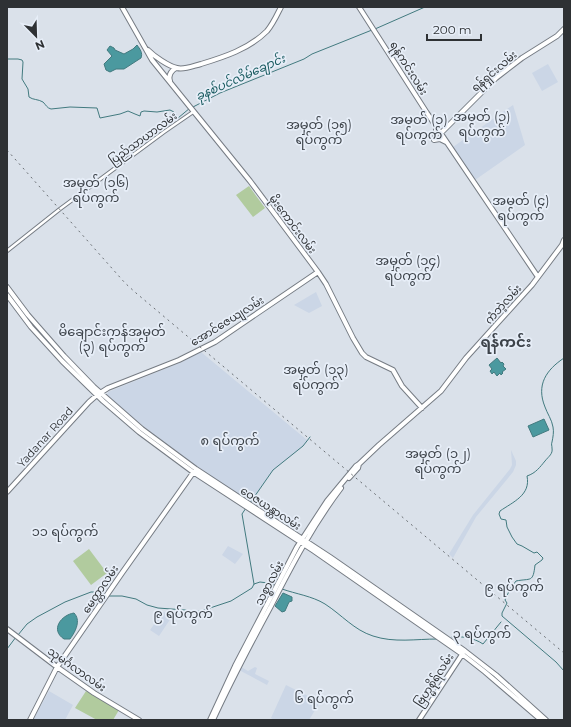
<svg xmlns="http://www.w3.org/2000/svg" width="571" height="727" viewBox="0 0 571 727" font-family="Montserrat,'Noto Sans Myanmar',sans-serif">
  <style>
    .built { fill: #cbd6e6 }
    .green { fill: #b1cb9e }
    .water { fill: #4b999f; stroke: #427a7f }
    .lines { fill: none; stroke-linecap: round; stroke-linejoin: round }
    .stream { stroke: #427a7f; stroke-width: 1 }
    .minor-casing { stroke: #767c84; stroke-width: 4.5 }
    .major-casing { stroke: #767c84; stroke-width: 6 }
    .minor { stroke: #fff; stroke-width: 2.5 }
    .major { stroke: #fff; stroke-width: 4 }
    .rail { stroke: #6a6f74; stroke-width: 1; stroke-dasharray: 2 4; stroke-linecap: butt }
    .labels { text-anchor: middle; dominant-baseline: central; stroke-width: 3.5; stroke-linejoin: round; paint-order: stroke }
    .street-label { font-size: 11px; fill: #2e3134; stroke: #e7eef8 }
    .water-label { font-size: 12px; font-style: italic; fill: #185a5f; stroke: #e7eef8 }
    .quarter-label { font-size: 13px; fill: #3d434a; stroke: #e7eef8 }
    .district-label { font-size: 15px; font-weight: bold; fill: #3d434a; stroke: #e7eef8 }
  </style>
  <rect width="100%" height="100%" fill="#dae1ea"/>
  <path class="built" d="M548,64L558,82L542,91L532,73Z
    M513,105L525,145L475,180L453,147Z
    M316,292L322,306L309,313L294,305Z
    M201,352L307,440L303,446L273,470L250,502L210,476L157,437L119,406L107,395L108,392L182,362Z
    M511,450L516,461V465L513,472L476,517L453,558L449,554L473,515L510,469L512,465Z
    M228,546L243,554L235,564L222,555Z
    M163,612L173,615L159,636L150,630Z
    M241,667L248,671L255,667L257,668L255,674L269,681L267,685L239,670Z
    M286,685L320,702L309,720H274L271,718Z
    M49,691L73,705L65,720H33Z"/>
  <path class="green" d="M249,186L265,208L253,217L236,195Z
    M89,549L107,573L91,585L73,561Z
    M86,691L119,710L113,720H97L75,708Z"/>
  <path class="water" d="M137,45C140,49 143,53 141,58L124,69H116L110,72L106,70L104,64L112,56L107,50L110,46L114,48L115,50L124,54L133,49Z
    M497,358L501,363L502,362L504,364L503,366L506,369L502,372L503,373L501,375L500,373L497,376L494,372L492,374L490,371L492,369L489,365Z
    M544,419L549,430L533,437L528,426Z
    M283,593L292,597V601L289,602L285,611L282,612L275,606Z
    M74,613C81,620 76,631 70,639H64C50,630 61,615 74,613Z"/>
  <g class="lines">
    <path class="stream" d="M375,29L425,7
      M7,59H18L22,60L23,62L22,79L28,89L29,97C33,100 38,99 43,102C46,105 47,108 51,109L70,107L97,108L100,118L120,114L128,111L135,114L140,116L141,112L144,111L157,112L170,110L174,112L178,118L190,108
      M193,107L220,93L304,59L312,54L372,30
      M564,358C546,370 536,385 545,407C547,413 552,420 553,427C554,432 553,437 552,442C551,445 552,445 552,448C553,454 549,456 545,461C540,467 536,473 527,476C531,495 513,502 500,511L499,514L501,519L506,520L507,527L512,537L517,544L522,546L534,553L537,552L543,558L542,560L535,565C533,583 531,578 516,581L510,589L505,600L507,603L502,613V616L556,662L564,671
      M250,503L273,470L303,446L310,437
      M246,508L242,514L254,584
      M282,589C296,594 312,596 325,604C342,615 354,630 373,636C394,643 416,639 437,639
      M109,596H122L136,599L147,605L158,608L185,610L193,612L201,611L231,601L252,588L254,584L260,582L268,583L274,585
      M18,635L27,624L37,617L65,602L91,592H96L106,595
      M452,637C463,636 474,638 483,644L501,622
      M7,649L16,637"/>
    <defs>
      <path id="minor" d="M7,251L60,209L164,132L193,112"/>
      <path id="major" d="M122,7L152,60L250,181L318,272L326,284L353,338L362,353L366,357L393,370L402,386L422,408
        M359,7L427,113L538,277
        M148,50C154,56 168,66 177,68C184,70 193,66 201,64C224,57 249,49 267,31C273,24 277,15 281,7
        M170,81C168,75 171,71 176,68
        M436,126V134L434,140L440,139L446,142
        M441,133L496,78L522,58L557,36L564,29
        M7,287L28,315L64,356L94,387L142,429L196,469L330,557L465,651L496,675L546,720
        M7,295L31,327L62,361L103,401L139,432L193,472L314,551L462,654L485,672L541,720
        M349,478L358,468L359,464
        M7,492L89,402L97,395L108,388L179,360L215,342L318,272
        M7,629L57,667L94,693L139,720
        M30,720L57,667L122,573L195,470
        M210,720L235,666L297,547L327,501L356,466L359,464L379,445L441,391L466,358L532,285L562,245L564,240
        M213,720C231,681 251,643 271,606C292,565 313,525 341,488
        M419,720L463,653"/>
    </defs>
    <use href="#minor" class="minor-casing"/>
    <use href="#major" class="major-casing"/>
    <use href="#minor" class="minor"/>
    <use href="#major" class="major"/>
    <path class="rail" d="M7,150L125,283L136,293L564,653"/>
  </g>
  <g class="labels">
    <g class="street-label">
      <text transform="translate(409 68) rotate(58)">ရန်ကင်းလမ်း</text>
      <text transform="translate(494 71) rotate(-41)">ရန်ရှင်းလမ်း</text>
      <text transform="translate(143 138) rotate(-36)">ပြည်သာယာလမ်း</text>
      <text transform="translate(293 224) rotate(53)">မိုးကောင်းလမ်း</text>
      <text transform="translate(503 304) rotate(-48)">ကံဘဲ့လမ်း</text>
      <text transform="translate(227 321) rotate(-32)">အောင်ဇေယျလမ်း</text>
      <text transform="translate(45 437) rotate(-48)">Yadanar Road</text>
      <text transform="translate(271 508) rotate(33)">ဝေဇယန္တာလမ်း</text>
      <text transform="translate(269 583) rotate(-62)">သစ္စာလမ်း</text>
      <text transform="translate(100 589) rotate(-56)">မေတ္တာလမ်း</text>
      <text transform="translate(77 669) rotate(35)">သုမင်္ဂလာလမ်း</text>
      <text transform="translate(434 680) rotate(-57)">ဗြဟ္မစိုရ်လမ်း</text>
    </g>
    <g class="water-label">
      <text transform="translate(240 77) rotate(-24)">ခုနစ်ပင်လိမ်ချောင်း</text>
    </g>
    <g class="quarter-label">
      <text x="482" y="116">အမှတ် (၃)<tspan x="482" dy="15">ရပ်ကွက်</tspan></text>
      <text x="419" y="119">အမှတ် (၁)<tspan x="419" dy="15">ရပ်ကွက်</tspan></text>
      <text x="319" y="124">အမှတ် (၁၅)<tspan x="319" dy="15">ရပ်ကွက်</tspan></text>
      <text x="96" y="182">အမှတ် (၁၆)<tspan x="96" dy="15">ရပ်ကွက်</tspan></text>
      <text x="521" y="200">အမှတ် (၄)<tspan x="521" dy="15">ရပ်ကွက်</tspan></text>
      <text x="408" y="260">အမှတ် (၁၄)<tspan x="408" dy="15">ရပ်ကွက်</tspan></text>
      <text x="112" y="331">မိချောင်းကန်အမှတ်<tspan x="112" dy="15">(၃) ရပ်ကွက်</tspan></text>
      <text x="316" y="369">အမှတ် (၁၃)<tspan x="316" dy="15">ရပ်ကွက်</tspan></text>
      <text x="230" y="440">၈ ရပ်ကွက်</text>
      <text x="438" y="453">အမှတ် (၁၂)<tspan x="438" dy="15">ရပ်ကွက်</tspan></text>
      <text x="65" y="531">၁၁ ရပ်ကွက်</text>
      <text x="514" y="586">၉ ရပ်ကွက်</text>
      <text x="183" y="613">၉ ရပ်ကွက်</text>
      <text x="482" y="633">၃ ရပ်ကွက်</text>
      <text x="324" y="698">၆ ရပ်ကွက်</text>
    </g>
    <g class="district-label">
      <text x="506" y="341">ရန်ကင်း</text>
    </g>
  </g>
  <rect width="571" height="727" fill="none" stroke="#2e3134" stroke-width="16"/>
  <g transform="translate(36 36) rotate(157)" stroke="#e7eef8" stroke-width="3" paint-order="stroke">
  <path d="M0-3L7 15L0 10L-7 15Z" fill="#2e3134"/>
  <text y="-6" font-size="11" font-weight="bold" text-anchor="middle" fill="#2e3134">N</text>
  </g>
  <path d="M427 34v6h54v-6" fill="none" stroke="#2e3134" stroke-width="2"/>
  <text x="433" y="34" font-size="12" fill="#2e3134" stroke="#e7eef8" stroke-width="3" paint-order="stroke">200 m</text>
</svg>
